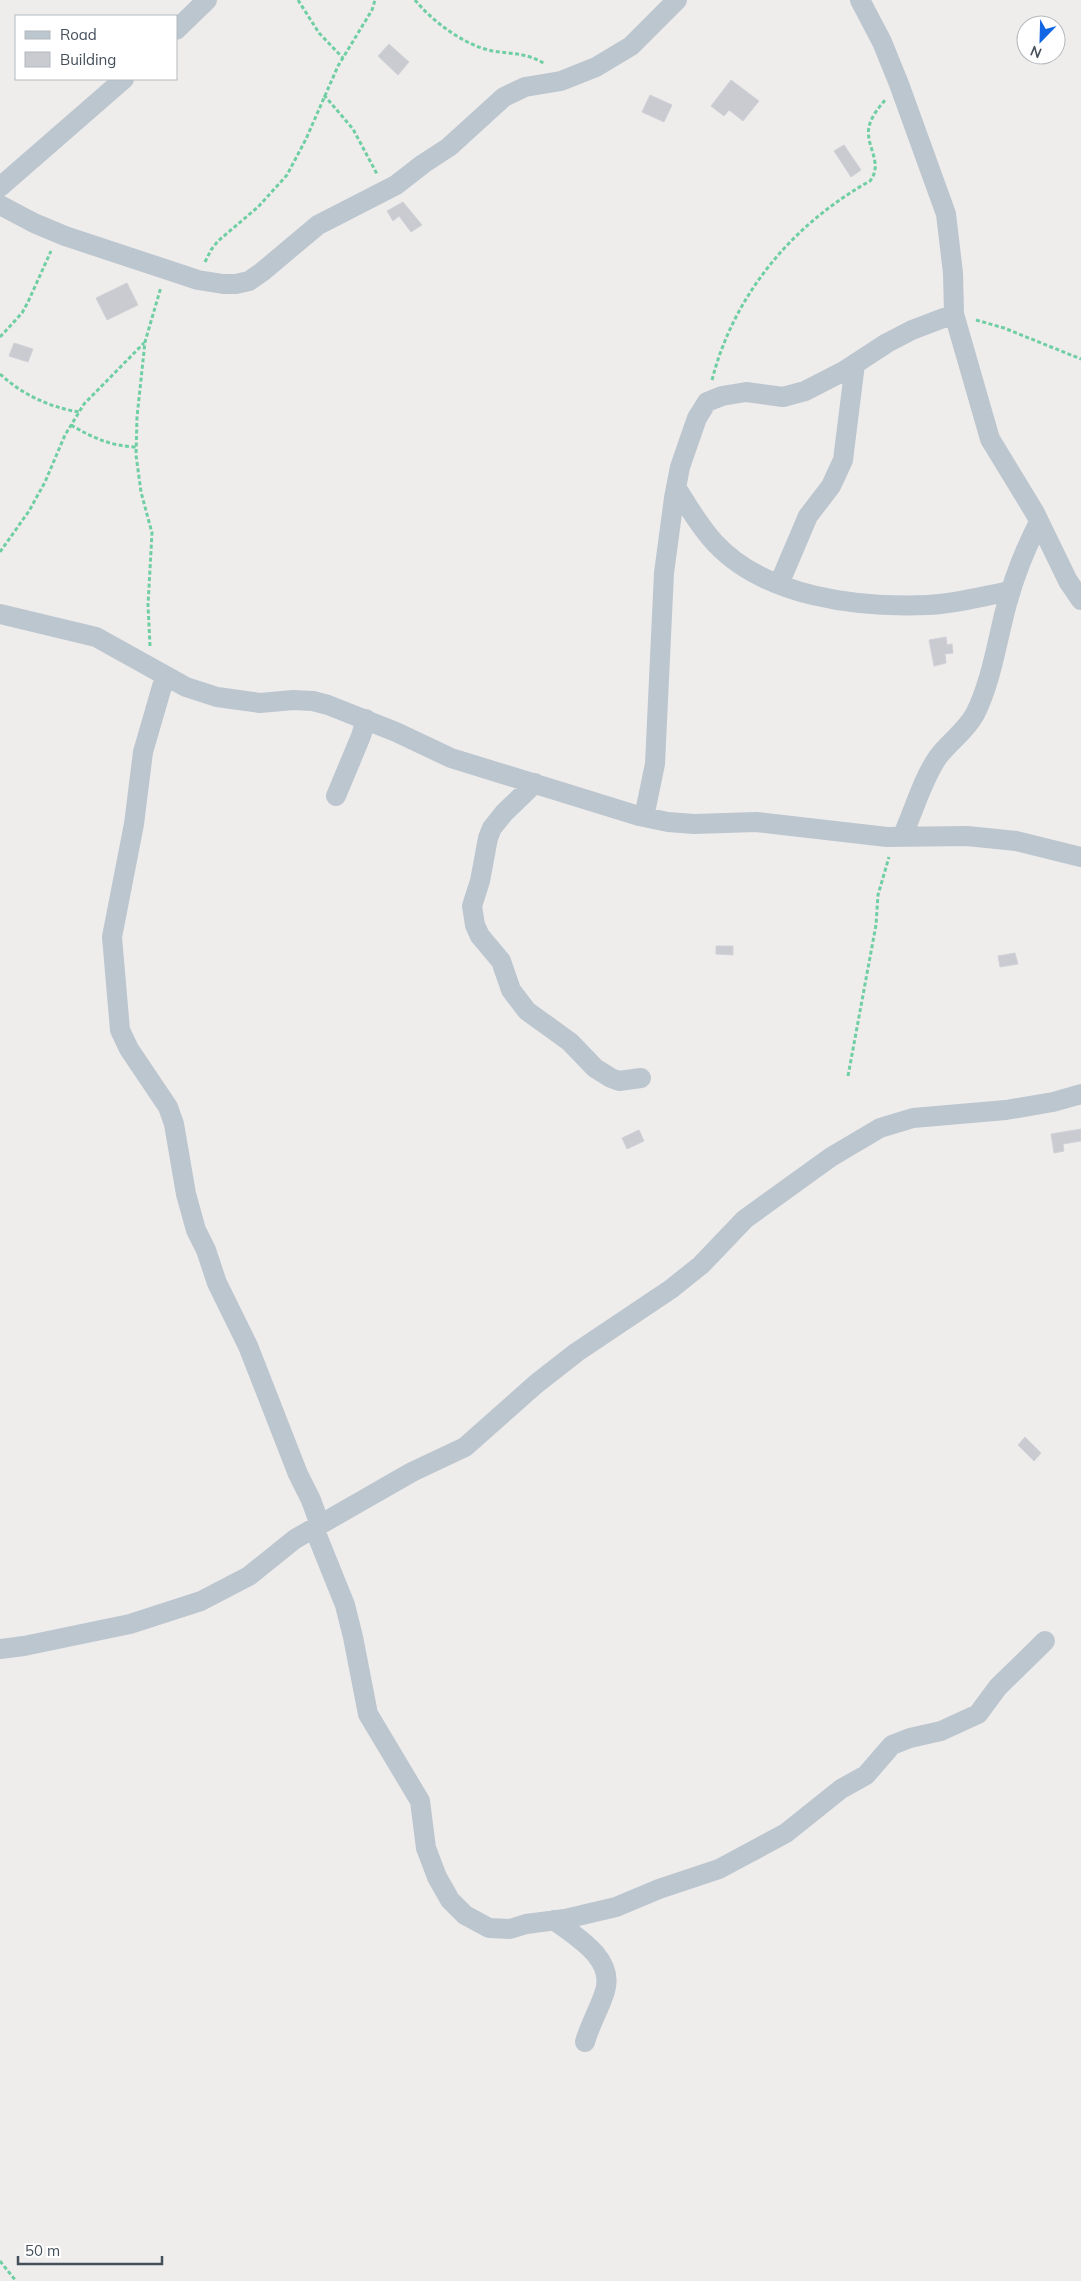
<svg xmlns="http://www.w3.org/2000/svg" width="1081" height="2281" viewBox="0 0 1081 2281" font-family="Mulish,sans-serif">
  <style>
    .building { fill: #c9cbd1; stroke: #d0d2d8 }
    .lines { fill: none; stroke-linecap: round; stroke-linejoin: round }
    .path { stroke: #6fcfa3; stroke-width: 3; stroke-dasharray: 4 2.5; stroke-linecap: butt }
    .street { stroke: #bcc6cf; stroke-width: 20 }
  </style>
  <rect width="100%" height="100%" fill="#efecec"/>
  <path class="building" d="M389,44L409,62L398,75L378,56Z
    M731,80L759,101L743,121L729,110L724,116L711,106Z
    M650,95L672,105L664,122L642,112Z
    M844,145L861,170L851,177L834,151Z
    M403,202L422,225L411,232L399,216L393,221L387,211Z
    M127,283L138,305L107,320L96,298Z
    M14,343L33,349L28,362L9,356Z
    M946,637L947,645L952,644L953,653L945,654L946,663L934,666L929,640Z
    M716,946H733V955L716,954Z
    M1015,953L1018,964L1000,967L998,956Z
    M1081,1129V1141L1063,1144L1064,1151L1054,1153L1051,1134Z
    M639,1130L644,1141L627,1149L622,1138Z
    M1025,1437L1041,1453L1034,1461L1018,1445Z"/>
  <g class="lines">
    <path class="path" d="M298,0L319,33L343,58
      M415,0C432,21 465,46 493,51C512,54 528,53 545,64
      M324,95L353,129L377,174
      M205,262L211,250L218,241L258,207L287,175L306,139L338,66L372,10L375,0
      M976,320L1004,328L1081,359
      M0,337L22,313L28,302L51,251
      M0,374C23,395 49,407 79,412
      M712,380C734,294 793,224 870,181C884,163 865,146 869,127C871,117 879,107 886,99
      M71,425C93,438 111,446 136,447
      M0,552L29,511L45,482L65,435L84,404L144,343
      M150,646L148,605L152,533L141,492L136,455L137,417L145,342L161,287
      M848,1076L876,925L878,895L889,857
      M0,2261L16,2281"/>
    <path class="street" d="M860,0L882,42L899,84L946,214L953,273L954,314L990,439L1035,513L1068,581L1081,600
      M176,30L207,0
      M0,187L124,79
      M0,205L34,223L65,236L198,280L223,284H236L249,281L262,272L318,225L396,185L423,164L449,147L504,97L525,87L561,81L596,67L631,46L677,0
      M676,487C688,506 699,526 715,543C765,597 858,608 928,605C955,604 984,596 1010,591
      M779,584L808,516L831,486L843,460L855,364
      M0,614L96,637L186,687L217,697L260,703L293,700L313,701L328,705L396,732L451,758L639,816L668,822L694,824L756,822L887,837L967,836L1016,841L1081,857
      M165,676L143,752L134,824L112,937L120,1030L129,1049L168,1107L174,1124L186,1194L196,1230L206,1250L217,1283L248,1346L298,1474L311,1500L320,1525
      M535,783L504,813L492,828L488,838L480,881L472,906L475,925L480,936L501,961L511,990L527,1011L570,1042L595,1068L611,1078L619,1081L641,1078
      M336,796L361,736L366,719
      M644,817L655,764L664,573L674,498L680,467L697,418L707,402L722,396L746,392L783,397L805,391L844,371L887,343L912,330L954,314
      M902,837C913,813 923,778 938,757C949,742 966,731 975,714C990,685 997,643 1005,611C1013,580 1024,551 1039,522
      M314,1528L345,1605L353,1637L368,1714L420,1801L426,1848L437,1877L450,1900L465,1915L489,1928L510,1929L526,1924L565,1919L616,1907L659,1889L719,1869L786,1833L841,1789L866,1775L892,1745L910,1738L941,1731L978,1714L998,1687L1045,1641
      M0,1649L24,1646L130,1624L201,1601L249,1576L295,1539L412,1472L465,1447L536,1384L577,1352L671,1289L701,1265L745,1219L831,1157L880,1128L913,1118L1006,1110L1053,1102L1081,1094
      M554,1920C575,1936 615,1958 605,1991C600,2008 590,2024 585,2042"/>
  </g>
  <rect x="15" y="15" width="162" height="65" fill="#ffffff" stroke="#b4b9bd"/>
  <rect x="25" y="31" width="25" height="8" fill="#bcc6cf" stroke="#b4b9bd"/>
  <text x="60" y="40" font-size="15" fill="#444f5a">Road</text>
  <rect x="25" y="52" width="25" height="15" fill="#c9cbd1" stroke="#b4b9bd"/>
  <text x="60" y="65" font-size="15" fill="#444f5a">Building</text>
  <g transform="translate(1041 40) rotate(203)"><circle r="24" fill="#ffffff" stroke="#b4b9bd"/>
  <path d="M0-4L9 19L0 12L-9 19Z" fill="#1266e3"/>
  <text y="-8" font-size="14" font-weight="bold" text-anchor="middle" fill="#444f5a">N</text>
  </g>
  <path d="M18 2256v8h144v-8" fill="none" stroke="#444f5a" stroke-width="2.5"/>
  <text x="25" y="2256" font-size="15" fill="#444f5a" stroke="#ffffff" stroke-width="4" paint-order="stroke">50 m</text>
</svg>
